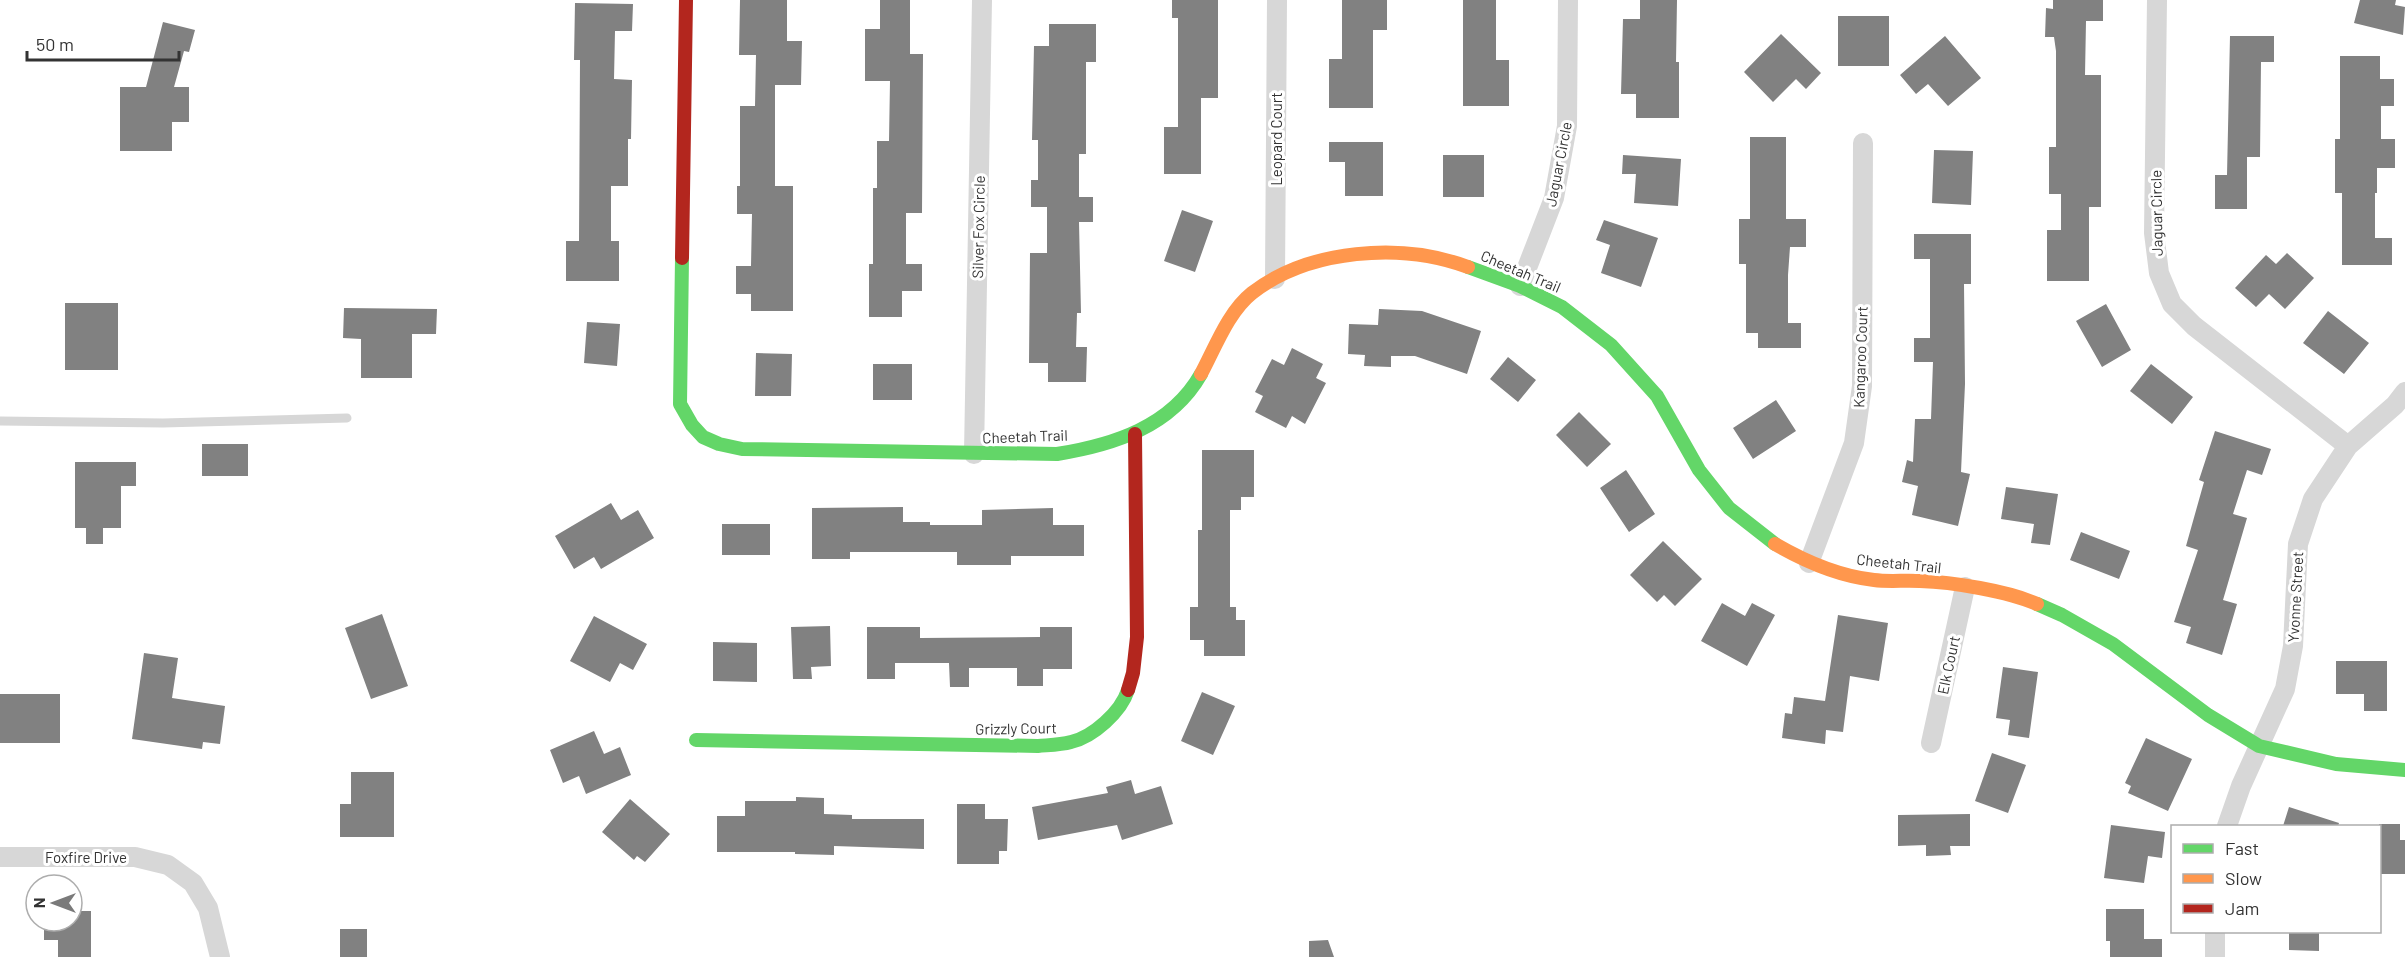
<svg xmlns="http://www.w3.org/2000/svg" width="2405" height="957" viewBox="0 0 2405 957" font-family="Barlow,sans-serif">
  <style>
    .building { fill: #818181 }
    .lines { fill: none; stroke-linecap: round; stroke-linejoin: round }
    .lane { stroke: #d7d7d7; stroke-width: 9 }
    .street { stroke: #d7d7d7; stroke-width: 20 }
    .fast { stroke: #63d668; stroke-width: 14 }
    .slow { stroke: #ff974d; stroke-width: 14 }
    .jam { stroke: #b3261e; stroke-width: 14 }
    .labels { text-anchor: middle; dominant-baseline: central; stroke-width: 6; stroke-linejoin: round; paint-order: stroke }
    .street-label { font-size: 15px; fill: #333; stroke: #fff }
  </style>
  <rect width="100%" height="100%" fill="#fff"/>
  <path class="building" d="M740,0H787V41H802L801,85H775V186H793V311H751V294H736V266H751L752,214H737V186H740V106H755L756,55H739Z
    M880,0H910V54H923L922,213H906V264H922V291H902V317H869V264H873V188H877V141H889L890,81H865V29H880Z
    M1172,0H1218V98H1201V174H1164V127H1178V18H1172Z
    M1342,0H1387V30H1373V108H1329V59H1342Z
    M1463,0H1496V60H1509V106H1463Z
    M1640,0H1677L1676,62H1679V118H1636V94H1621L1623,19H1640Z
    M2053,0H2103V21H2086L2085,75H2101V207H2089V281H2047V230H2061V194H2049V147H2056V51L2054,37H2045L2046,8L2053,9Z
    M2360,0H2396L2395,5L2405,7L2403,35L2354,23Z
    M575,3L633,4L632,31H615L614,79L632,80L631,139H628V186H611V241H619V281H566V241H579L580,60H574Z
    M1838,16H1889V66H1838Z
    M163,22L195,30L189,52L184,51L174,87H189V122H172V151H120V87H146Z
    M1049,24H1096V62H1086V154H1079V197H1093V222H1079L1081,313H1077L1076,347H1087L1086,382H1048V363H1029L1030,253H1047V207H1031V180H1038V140H1032L1034,46H1049Z
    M1781,34L1821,73L1806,89L1796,79L1773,102L1744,72Z
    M1945,36L1981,78L1948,106L1928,84L1916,94L1900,75Z
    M2230,36H2274V62H2261L2260,157H2247V209H2215V175H2227Z
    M2340,56H2380V79H2394V106H2381V139H2395V168H2377V193H2375V238H2392V265H2342V193H2335V139H2340Z
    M1750,137H1786V219H1806V247H1790L1788,275V323H1801V348H1758V333H1746V264H1739V219H1750Z
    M1329,142H1383V196H1345V162H1329Z
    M1934,150L1973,151L1971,205L1932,203Z
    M1443,155H1484V197H1443Z
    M1623,155L1681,159L1678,206L1634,203L1636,174H1622Z
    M1182,210L1213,221L1195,272L1164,261Z
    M1604,220L1658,238L1641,287L1601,273L1610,245L1596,240Z
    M1914,234H1971V284H1964L1965,384L1961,472L1970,474L1958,526L1912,515L1918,486L1902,482L1907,460L1913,462L1915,419H1931L1933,362H1914V338H1930V259H1914Z
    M2287,253L2314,278L2285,309L2269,294L2256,307L2235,288L2266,255L2276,264Z
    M65,303H118V370H65Z
    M2106,304L2131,350L2102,367L2076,321Z
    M344,308L437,309L436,334H412V378H361V339L343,338Z
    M1379,309L1422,311L1481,331L1467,374L1415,356H1391V367L1364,366L1365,355L1348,354L1349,324L1378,325Z
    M2328,311L2369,343L2344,374L2303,343Z
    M587,322L620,324L617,366L584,363Z
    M1292,348L1323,364L1316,378L1326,383L1305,424L1292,416L1286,428L1255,412L1263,396L1255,392L1272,359L1284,365Z
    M756,353L792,354L791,396H755Z
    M1508,357L1536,380L1518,402L1490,379Z
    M873,364H912V400H873Z
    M2151,364L2193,397L2172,424L2130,391Z
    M1776,400L1796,431L1753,459L1733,428Z
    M1579,412L1611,444L1587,467L1556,435Z
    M2215,431L2271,449L2262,475L2247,470L2233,514L2247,518L2223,600L2237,604L2222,655L2186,643L2191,627L2174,622L2198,550L2186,546L2204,482L2199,480Z
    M202,444H248V476H202Z
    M1202,450H1254V497H1241V510H1230V607H1236V620H1245V656H1204V640H1190V607H1198V530H1202Z
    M75,462H136V486H121V528H103V544H86V528H75Z
    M1626,470L1655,514L1629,532L1600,488Z
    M2006,487L2058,494L2050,545L2031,543L2034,524L2001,519Z
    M611,503L621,520L638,510L654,538L601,569L594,557L574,569L555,536Z
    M903,507V522H930V525H982V510L1053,508V525H1084V556H1011V565H957V552H850V559H812V508Z
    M722,524H770V555H722Z
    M2081,532L2130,551L2119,579L2070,560Z
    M1663,541L1702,579L1675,606L1664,595L1657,602L1630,575Z
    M1722,603L1745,616L1752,603L1775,615L1747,666L1701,641Z
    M382,614L408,686L371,699L345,628Z
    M1838,615L1888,623L1879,681L1850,676L1843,732L1826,730L1825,744L1782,738L1785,713L1792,714L1794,697L1825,701Z
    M594,616L647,644L633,670L620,663L610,682L570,661Z
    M830,626L831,666L811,667L812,679H793L791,627Z
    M867,627H920V638L1040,637V627H1072V669H1043V686H1017V668H969V687H950L949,663H895V679H867Z
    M713,642L757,643V682L713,681Z
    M144,653L178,658L172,698L225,706L220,744L203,742L202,749L132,739Z
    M2336,661H2387V711H2364V694H2336Z
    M2003,667L2038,672L2029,738L2008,735L2010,720L1996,718Z
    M1202,692L1235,706L1213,755L1181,741Z
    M0,694H60V743H0Z
    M594,731L604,754L620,747L631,775L586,794L579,776L563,783L550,750Z
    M2146,738L2192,759L2168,811L2128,793L2131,786L2125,783Z
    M1992,753L2026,765L2008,813L1975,801Z
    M351,772H394V837H340V804H351Z
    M1131,780L1135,794L1161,786L1173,824L1122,840L1117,825L1038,840L1032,807L1108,793L1106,787Z
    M796,797L824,798V814L852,815V819H924V849L834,846V855L795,854V852H717V816H745V801H796Z
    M630,799L670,834L645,862L637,856L634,860L602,832Z
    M957,804H985V819H1008L1007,851H999V864H957Z
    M2289,807L2339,823L2338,826H2283Z
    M1970,814V846H1950L1951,855L1926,856V845L1898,846V815Z
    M2379,824H2400V840H2405V874H2379Z
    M2111,825L2165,832L2162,858L2148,856L2144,883L2104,878Z
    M2106,909H2144V939H2162V957H2110V941H2106Z
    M72,911H91V957H58V940H44V921H72Z
    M340,929H367V957H340Z
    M2289,932H2319V951L2289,950Z
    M1328,940L1334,957H1309V941Z"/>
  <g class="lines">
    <path class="lane" d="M0,421L163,423L347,418"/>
    <path class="street" d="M2157,0L2154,233L2159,273L2172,304L2194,326L2348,446
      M1275,279L1277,0
      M1520,286L1554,198L1567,126L1568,0
      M974,454L982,0
      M1809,563L1854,443L1862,386L1863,143
      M1931,743L1965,587
      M2227,826L2241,786L2285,689L2293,646L2298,544L2313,499L2348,446L2395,405L2405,392
      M0,857H135L168,865L193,883L208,908L220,957
      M2215,932V957"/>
    <path class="fast" d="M682,258L680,404L692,425L703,437L719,444L742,449L1057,454C1113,445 1171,427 1201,374
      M1468,267L1520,286L1562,307L1611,345L1657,396L1699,470L1729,508L1775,544
      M2037,604L2062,615L2113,644L2208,715L2259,746L2336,764L2405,770
      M696,740L1038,746C1049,745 1060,745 1071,742C1093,737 1121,712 1128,690"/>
    <path class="slow" d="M1201,374C1215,348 1228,312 1252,293C1309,249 1401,242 1468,267
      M1775,544C1806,562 1838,576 1874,580C1889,582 1905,580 1920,581C1952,582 2008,591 2037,604"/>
    <path class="jam" d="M682,258L686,0
      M1128,690L1133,673L1137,637L1135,434"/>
  </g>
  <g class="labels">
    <g class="street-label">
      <text transform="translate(1276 139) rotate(-90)">Leopard Court</text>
      <text transform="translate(1558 164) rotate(-79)">Jaguar Circle</text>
      <text transform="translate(2156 213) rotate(-91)">Jaguar Circle</text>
      <text transform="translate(978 227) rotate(-89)">Silver Fox Circle</text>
      <text transform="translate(1521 271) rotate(23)">Cheetah Trail</text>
      <text transform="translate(1860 357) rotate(-88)">Kangaroo Court</text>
      <text transform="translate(1025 436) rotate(-2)">Cheetah Trail</text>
      <text transform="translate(1899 563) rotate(6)">Cheetah Trail</text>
      <text transform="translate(2295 597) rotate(-87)">Yvonne Street</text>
      <text transform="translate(1948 665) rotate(-78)">Elk Court</text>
      <text transform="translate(1016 728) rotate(-1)">Grizzly Court</text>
      <text x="86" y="857">Foxfire Drive</text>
    </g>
  </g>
  <rect x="2171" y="825" width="210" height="108" fill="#ffffff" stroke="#adadad" stroke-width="1.5"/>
  <rect x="2183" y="844" width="30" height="9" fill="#63d668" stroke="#adadad" stroke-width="1.5"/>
  <text x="2225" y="855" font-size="18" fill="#333333">Fast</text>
  <rect x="2183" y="874" width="30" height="9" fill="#ff974d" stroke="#adadad" stroke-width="1.5"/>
  <text x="2225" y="885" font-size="18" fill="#333333">Slow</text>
  <rect x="2183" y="904" width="30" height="9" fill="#b3261e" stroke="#adadad" stroke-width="1.5"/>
  <text x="2225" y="915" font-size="18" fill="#333333">Jam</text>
  <g transform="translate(54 903) rotate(270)"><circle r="28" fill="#ffffff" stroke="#adadad" stroke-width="1.5"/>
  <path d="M0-4.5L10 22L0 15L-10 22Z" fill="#7a7a7a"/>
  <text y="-9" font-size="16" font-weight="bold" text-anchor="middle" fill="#333333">N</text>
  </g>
  <path d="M27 51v9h152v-9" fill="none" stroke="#333333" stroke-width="3"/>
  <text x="36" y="51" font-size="18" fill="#333333" stroke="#ffffff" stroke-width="4.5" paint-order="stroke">50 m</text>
</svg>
